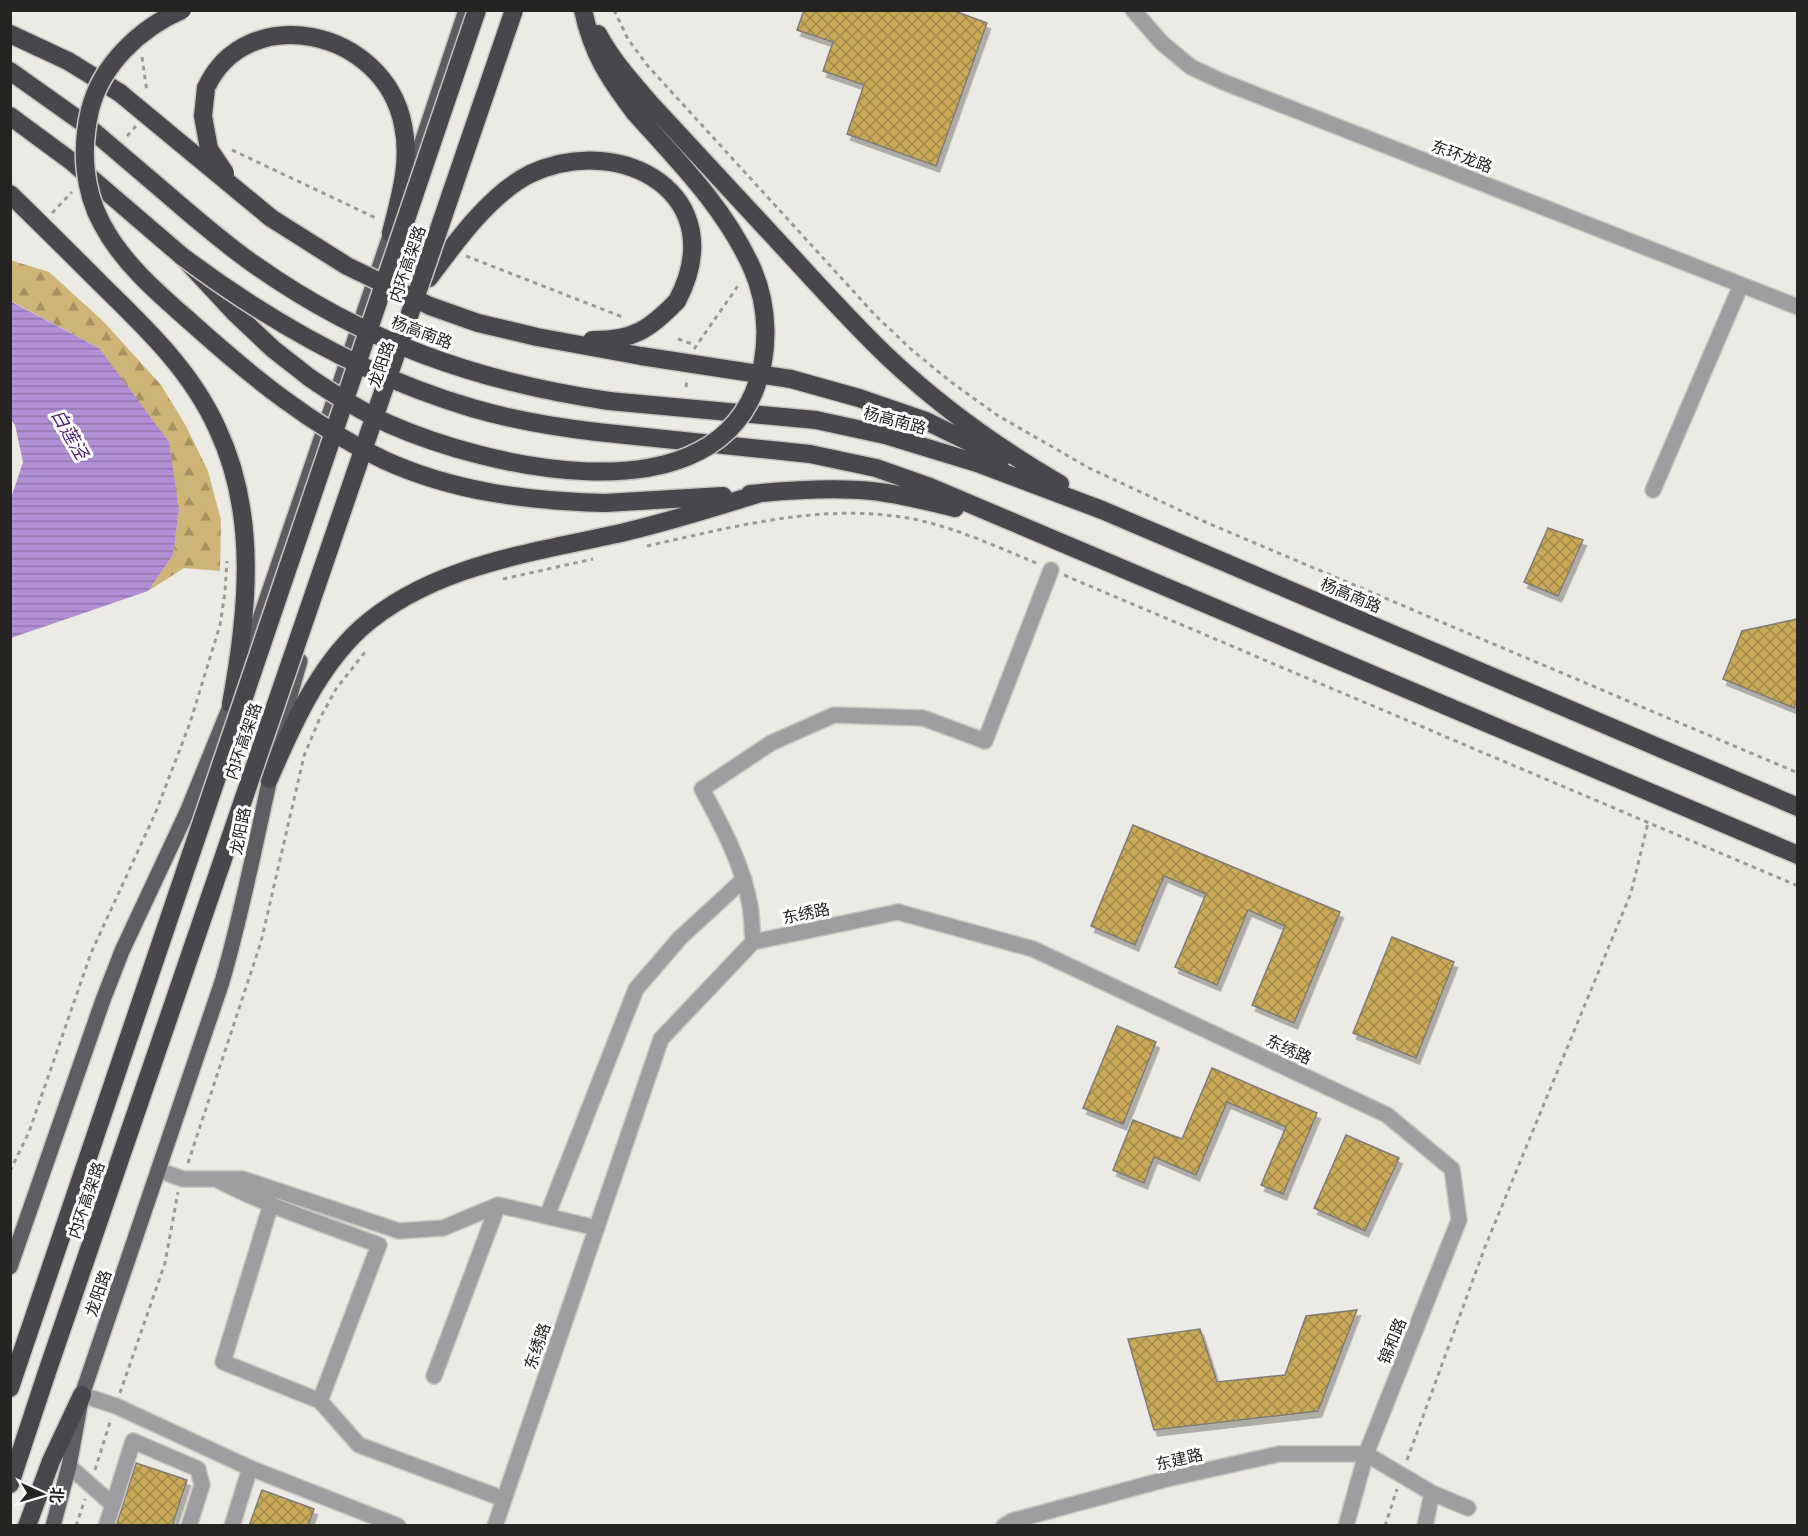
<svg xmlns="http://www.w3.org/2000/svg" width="1808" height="1536" viewBox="0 0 1808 1536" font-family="'IBM Plex Serif','Noto Sans SC',serif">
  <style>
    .forest { fill: url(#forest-firs) }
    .water { fill: url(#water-rules) }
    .building { fill: url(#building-cross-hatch); stroke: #7d7b77; stroke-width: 1.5; filter: url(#shadow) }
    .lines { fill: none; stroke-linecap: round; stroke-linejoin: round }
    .minor-casing { stroke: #c8c6c1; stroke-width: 18 }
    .major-casing { stroke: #c8c6c1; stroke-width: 18 }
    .highway-casing { stroke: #c8c6c1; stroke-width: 21 }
    .path { stroke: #9b9a95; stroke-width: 3; stroke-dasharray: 4.5 4.5; stroke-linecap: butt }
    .minor { stroke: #9e9d9f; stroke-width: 15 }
    .major { stroke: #5f5d61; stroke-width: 15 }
    .highway { stroke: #49474c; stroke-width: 18 }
    .highway-bridge-casing { stroke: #c8c6c1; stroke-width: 21; stroke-linecap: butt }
    .highway-bridge { stroke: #49474c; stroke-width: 18 }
    .labels { text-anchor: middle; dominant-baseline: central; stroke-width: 6; stroke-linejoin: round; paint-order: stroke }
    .street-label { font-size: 16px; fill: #252422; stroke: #fff }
    .water-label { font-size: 18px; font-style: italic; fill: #4f2073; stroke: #fff }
  </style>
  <defs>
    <pattern id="forest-firs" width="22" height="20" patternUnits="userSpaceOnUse" patternTransform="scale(1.5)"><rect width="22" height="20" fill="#ceb477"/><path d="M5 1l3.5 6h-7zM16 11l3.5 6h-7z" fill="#a79261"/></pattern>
    <pattern id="water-rules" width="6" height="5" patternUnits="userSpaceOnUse" patternTransform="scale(1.5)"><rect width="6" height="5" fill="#b290d6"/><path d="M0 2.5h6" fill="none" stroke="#9175ad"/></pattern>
    <pattern id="building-cross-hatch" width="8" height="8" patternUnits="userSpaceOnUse" patternTransform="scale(1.5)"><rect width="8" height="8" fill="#caaa59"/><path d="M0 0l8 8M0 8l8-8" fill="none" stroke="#a48a49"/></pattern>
    <filter id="shadow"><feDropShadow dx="3.5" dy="6" stdDeviation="0" flood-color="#0004"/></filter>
  </defs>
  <rect width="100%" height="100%" fill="#eceae4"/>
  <path class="forest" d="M10,260L49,272L103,321L161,385L186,426L208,471L221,520L220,571L184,568L148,591L173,555L179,510L99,348L11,301Z"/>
  <path class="water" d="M10,301L99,348L169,442L179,510L173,555L148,591L11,638V498L23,462L15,425L11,420Z"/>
  <path class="building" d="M804,10H952L987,23L936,166L847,134L864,85L823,71L833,42L797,30Z
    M1548,528L1583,540L1558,596L1524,582Z
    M1797,619V700L1794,708L1723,679L1742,631Z
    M1133,825L1340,912L1294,1023L1252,1005L1285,926L1248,910L1217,985L1175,967L1206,894L1164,876L1135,945L1091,926Z
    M1392,937L1454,962L1416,1058L1353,1033Z
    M1117,1026L1156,1042L1123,1124L1083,1108Z
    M1212,1068L1317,1113L1283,1194L1261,1185L1286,1127L1227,1102L1196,1175L1154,1157L1144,1183L1113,1170L1133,1120L1182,1139Z
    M1346,1135L1399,1158L1365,1231L1314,1208Z
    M1357,1310L1318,1411L1154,1430L1128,1339L1200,1329L1217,1382L1285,1375L1306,1316Z
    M136,1463L187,1480L172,1526H116Z
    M262,1490L314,1509L308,1526H249Z"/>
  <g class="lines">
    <defs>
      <path id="minor" d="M1133,10L1162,43L1191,67L1221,81L1798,307
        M1653,490L1741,285
        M753,942C752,930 752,917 750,905C742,863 722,826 702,789L771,743L834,715L923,718L985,741L1051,570
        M158,1170L183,1179H243L399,1231L443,1228L498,1205L597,1228
        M218,1180C269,1207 326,1225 379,1245L320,1401L223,1362L271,1204
        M547,1216L636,989L680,938L744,879
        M434,1376L498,1205
        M82,1395L116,1406L250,1468L398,1526
        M320,1401L359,1445L504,1499
        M1366,1454L1432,1493L1468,1508
        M69,1466L113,1505L106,1526
        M113,1505L133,1441L198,1469L202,1485L189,1526
        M232,1526L250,1468
        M495,1526L661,1039L753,942L898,912L1033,949L1387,1115L1452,1169L1459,1220L1366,1454L1346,1526
        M1004,1526L1012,1521L1167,1479L1279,1454H1366
        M1425,1526L1432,1493"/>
      <path id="major" d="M408,184L466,10
        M10,1267L103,1000L122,951L187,812L231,704L394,224
        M53,1526L69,1466L82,1395L222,982C253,876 268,766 300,661"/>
      <path id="highway" d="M583,10C592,53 609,79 635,113
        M10,34L68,61L120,93
        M598,34C612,60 630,80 649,102
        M10,71L86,125L153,182
        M206,88C246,0 384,28 403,125C411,162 400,197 391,233
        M10,116L71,161L183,257L236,314L273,349L310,378
        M10,194C42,225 73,256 104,287C147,329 192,372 217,428C258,514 248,613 231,704
        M786,250C820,287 854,325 890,359C941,407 1000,449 1060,484
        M429,278C455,243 490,194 530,174C623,131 733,196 677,301
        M791,379L859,398L926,421L1002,458
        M609,401L816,420L885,435L980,464L1102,510L1798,807
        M597,432L810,454L876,468L930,487L1798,855
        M750,494C790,490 832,487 872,491C900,494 927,501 955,508
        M605,503L723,496
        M269,779C292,726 317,669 360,629C433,564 534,553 625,532C671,521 716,507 761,493
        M10,1388L18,1364
        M10,1484L46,1375
        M27,1526L51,1461L82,1395"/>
    </defs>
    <use href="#minor" class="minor-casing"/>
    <use href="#major" class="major-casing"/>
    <use href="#highway" class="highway-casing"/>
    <path class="path" d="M614,10L628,39L647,65L876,316L912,350L951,382L997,415L1089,468L1203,521L1798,773
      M142,57L147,92
      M127,136L136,126
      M232,150L378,219
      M52,213L72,192
      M466,256L625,318
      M678,339L695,345
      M694,349L740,283
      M686,387L687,379
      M647,546C733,527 819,503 908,518C952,526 995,546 1036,563
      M1064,575L1798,886
      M503,579L593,559
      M188,1163L261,942L304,756L319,720L336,689L365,652
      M10,1171L29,1132L91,953L155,814L190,723L220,625L225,592L227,561
      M120,1393L165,1263L178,1192
      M1407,1460L1485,1247L1631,893L1648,823
      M95,1470L111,1419
      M76,1526L85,1499
      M1385,1526L1397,1489"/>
    <use href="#minor" class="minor"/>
    <use href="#major" class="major"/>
    <use href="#highway" class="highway"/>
    <defs>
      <path id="highway-bridge" d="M182,10C140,28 101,65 90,110C81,148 83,189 102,224C123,264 160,295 193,324C252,377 312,426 384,460C454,492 529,501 605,503
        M206,88L203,116L209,149L225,173
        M120,93L271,218L347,266L430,306L478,323L537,337L641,356L791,379
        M649,102L786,250
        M153,182C186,210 219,240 255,265C364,342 478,382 609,401
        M183,257C270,322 367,377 472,408C513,420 555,427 597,432
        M592,340C633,341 650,329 677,301
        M310,378C335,395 361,411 389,424C484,466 701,519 754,392C770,354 769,306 752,268C725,208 679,162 635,113
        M18,1364L477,10
        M46,1375L514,10"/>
    </defs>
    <use href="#highway-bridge" class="highway-bridge-casing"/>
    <use href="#highway-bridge" class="highway-bridge"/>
  </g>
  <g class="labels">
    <g class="street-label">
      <text transform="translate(1462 156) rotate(21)">东环龙路</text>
      <text transform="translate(407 264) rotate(-71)">内环高架路</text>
      <text transform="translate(422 332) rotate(21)">杨高南路</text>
      <text transform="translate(381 364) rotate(-71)">龙阳路</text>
      <text transform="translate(895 420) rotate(15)">杨高南路</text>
      <text transform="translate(1351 595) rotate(23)">杨高南路</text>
      <text transform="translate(243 741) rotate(-71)">内环高架路</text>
      <text transform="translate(240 831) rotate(-79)">龙阳路</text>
      <text transform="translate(806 913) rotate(-12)">东绣路</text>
      <text transform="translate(1289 1049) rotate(25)">东绣路</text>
      <text transform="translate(86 1200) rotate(-71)">内环高架路</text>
      <text transform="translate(98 1293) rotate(-71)">龙阳路</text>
      <text transform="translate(1392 1341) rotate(-68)">锦和路</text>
      <text transform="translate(537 1346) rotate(-71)">东绣路</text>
      <text transform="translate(1179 1459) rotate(-13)">东建路</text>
    </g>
    <g class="water-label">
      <text transform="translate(70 434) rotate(60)">白莲泾</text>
    </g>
  </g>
  <rect width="1808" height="1536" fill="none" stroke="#252422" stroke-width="24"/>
  <g transform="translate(42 1494) rotate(94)" stroke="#ffffff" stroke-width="4.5" paint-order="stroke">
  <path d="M0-4.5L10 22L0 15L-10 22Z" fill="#252422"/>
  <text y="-9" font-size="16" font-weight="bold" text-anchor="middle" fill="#252422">北</text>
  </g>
</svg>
